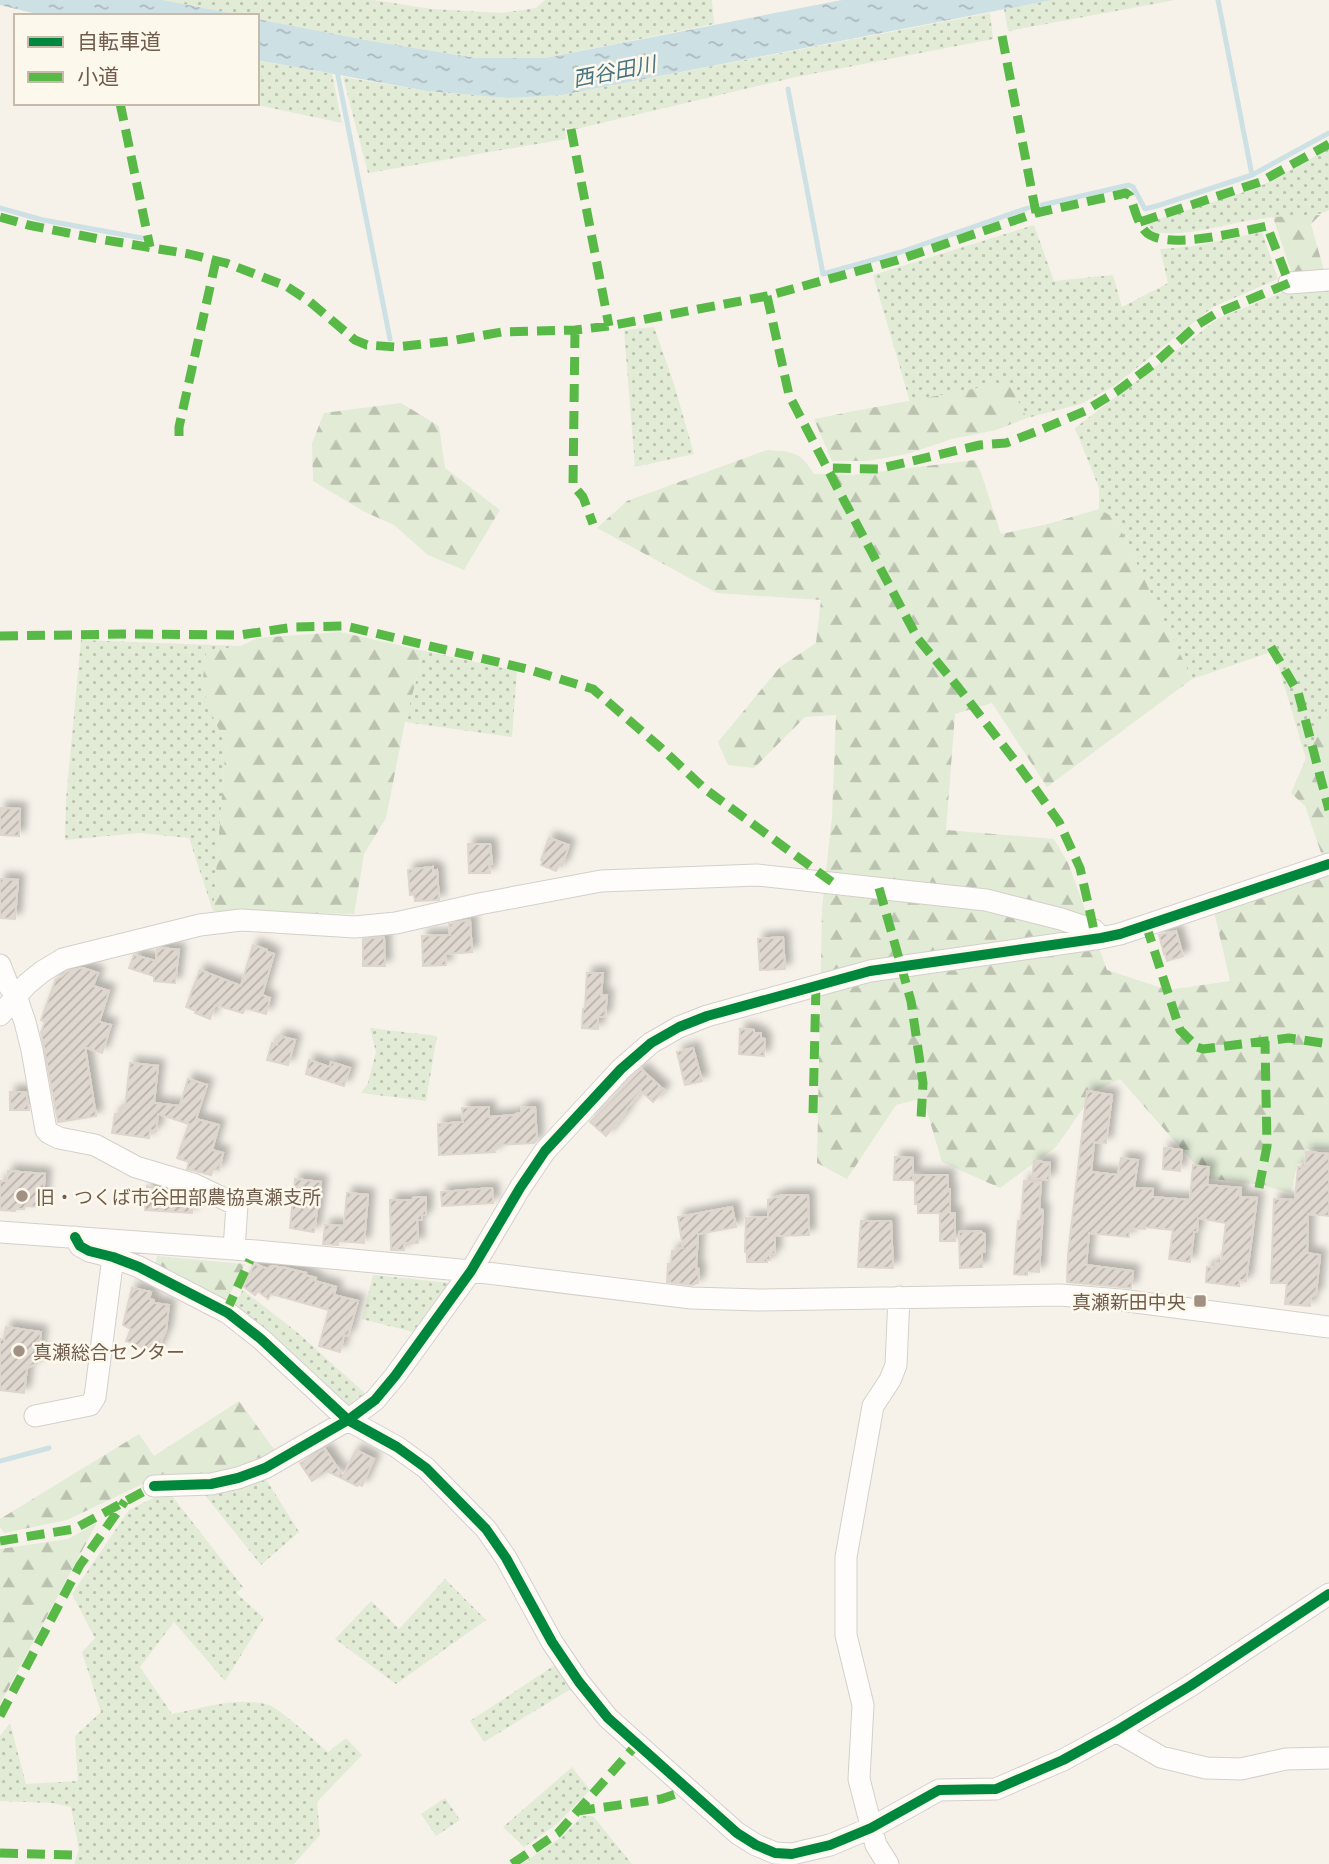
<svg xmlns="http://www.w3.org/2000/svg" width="1329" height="1864" viewBox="0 0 1329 1864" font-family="'Golos Text','Noto Sans JP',sans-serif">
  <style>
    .grass { fill: url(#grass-dots) }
    .forest { fill: url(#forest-firs) }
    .water { fill: url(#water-ripples) }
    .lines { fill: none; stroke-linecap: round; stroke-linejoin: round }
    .stream { stroke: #cde0e4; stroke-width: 5 }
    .building { fill: url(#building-hatch); stroke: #ded6cd; stroke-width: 2; filter: url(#shadow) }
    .minor-casing { stroke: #d5cfc9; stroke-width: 23 }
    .minor { stroke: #fefdfc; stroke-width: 21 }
    .quiet { stroke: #58b947; stroke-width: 9; stroke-dasharray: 18 9; stroke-linecap: butt }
    .cycleway-casing { stroke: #fdf8ec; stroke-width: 15 }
    .cycleway { stroke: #00873e; stroke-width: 10 }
    .poi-dot { fill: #a09184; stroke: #fdf8ec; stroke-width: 2.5 }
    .labels { text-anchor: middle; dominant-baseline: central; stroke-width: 5; stroke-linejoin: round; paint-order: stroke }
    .poi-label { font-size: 19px; fill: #715d4d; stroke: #fdf8ec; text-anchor: start }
    .water-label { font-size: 21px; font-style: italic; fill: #497482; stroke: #fdf8ec }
  </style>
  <defs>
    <pattern id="grass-dots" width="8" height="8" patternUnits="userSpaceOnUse" patternTransform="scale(1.75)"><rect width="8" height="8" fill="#e1ebd6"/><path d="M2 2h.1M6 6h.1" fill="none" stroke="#bbc2b0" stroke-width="1.8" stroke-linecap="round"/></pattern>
    <pattern id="forest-firs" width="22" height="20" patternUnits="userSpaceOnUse" patternTransform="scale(1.75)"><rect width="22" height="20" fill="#e1ebd6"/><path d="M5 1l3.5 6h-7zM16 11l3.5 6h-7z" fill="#bbc2b0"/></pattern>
    <pattern id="water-ripples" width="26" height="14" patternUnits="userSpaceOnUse" patternTransform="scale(1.75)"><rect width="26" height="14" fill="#cde0e4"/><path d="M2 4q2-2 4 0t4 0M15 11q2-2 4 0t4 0" fill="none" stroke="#abb9bb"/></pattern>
    <pattern id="building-hatch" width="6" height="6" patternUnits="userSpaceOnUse" patternTransform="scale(1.75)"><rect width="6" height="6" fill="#dfd8d0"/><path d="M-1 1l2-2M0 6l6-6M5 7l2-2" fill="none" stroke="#b9b2ab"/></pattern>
    <filter id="shadow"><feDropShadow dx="6" dy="-6" stdDeviation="3.5" flood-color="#0004"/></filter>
  </defs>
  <rect width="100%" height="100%" fill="#f6f2ea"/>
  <path class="grass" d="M163,0H374L431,9L502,13L536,8L545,0H712L714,24L545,58H477L371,41L257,19V16H243Z
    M1052,0H1175L1008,31L1004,9Z
    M990,13L993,39L796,77L576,129L565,128L566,139L368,173L343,77L427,91L507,98L562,95Z
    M257,60L332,74L342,123L248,103H257Z
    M1329,149V210C1311,220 1286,215 1265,218C1228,222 1191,238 1153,232L1147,223L1257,188Z
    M1034,225L1054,281L1113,275L1122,307L1168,283L1160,249L1195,246L1262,232L1278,279L1213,307L1114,386L1081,404L1027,418L1008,382L910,402L873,275Z
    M1329,288V706L1306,759L1274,651L1192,679L1115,518L1099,509V488L1075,428L1219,318L1291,289Z
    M654,327L674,384L694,454L635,467L624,330Z
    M81,640L241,646L206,651L215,722L226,743L213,911L189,838L140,833L65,840L66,800Z
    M424,651L517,671L512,737L405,722Z
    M370,1028L437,1036L426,1101L361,1093L368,1083L376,1052Z
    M373,1275L451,1283L417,1333L362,1319Z
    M243,1290L298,1333L368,1396L349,1410L233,1306Z
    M264,1476L299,1532L261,1565L204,1494Z
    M172,1496L243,1587L236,1593L264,1618L225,1681L174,1622L140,1667L172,1714C202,1708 238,1696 269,1705C279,1708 317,1743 328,1752L346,1738L362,1755L317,1802L320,1835L294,1864H74L79,1850L71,1807L52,1803L0,1801V1736L10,1723L26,1784L78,1781L75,1736L101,1712L82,1652L95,1638L72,1594L129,1510L155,1497Z
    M445,1579L486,1620L396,1684L335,1639L371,1601L399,1629Z
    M555,1665L574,1687L484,1742L470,1721Z
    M572,1767L590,1790L557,1824L524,1847L503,1827Z
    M445,1798L460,1820L436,1836L421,1814Z
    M582,1816H593L632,1864H522L563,1836Z"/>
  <path class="forest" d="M1320,215L1311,224L1325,274L1293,277L1273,217Z
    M1008,382L1027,418L996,430L952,439L907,454L868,461H832L814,419C879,406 944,395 1008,382Z
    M401,403L439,426L445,468L500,510L464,570L428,555L394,525L365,512L313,481L312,443L324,413Z
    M767,450C793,452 800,451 814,474L853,475L975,460L981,473L1001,534L1048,524L1099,509L1115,518L1192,679L1047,787L992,703L955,714L946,830L1054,839L1068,863L1107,970L1168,990L1230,981L1214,911L1316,877H1329V1149H1306L1303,1162L1297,1165L1291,1193L1261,1185L1207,1178L1120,1079L1095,1091L1056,1147L1000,1188L942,1162L923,1098L896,1105L847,1179L817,1163L822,909L832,817L836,715L805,717L754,768L728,765L718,742L780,667L816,643L821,600L717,593L597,528L627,501Z
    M340,632L424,651L405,722L386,818L364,854L354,914L213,911L226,743L215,722L202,688L206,651L241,646L257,638Z
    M1329,706V876L1305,806L1291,793Z
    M157,1256L245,1264L225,1304L155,1265Z
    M239,1401L276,1452L220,1472L155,1478L67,1520L4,1533L0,1527V1519L139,1434L154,1456Z
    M97,1523L0,1704V1549L68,1539Z"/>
  <path class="water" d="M0,0H163L244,16H45L0,5Z
    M842,0H1052L562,95L507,98L427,91L257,60V19L371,41L476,58H545Z"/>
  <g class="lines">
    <path class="stream" d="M1218,0L1252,175
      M337,71L390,339
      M788,89L823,274L901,252L1028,208
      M1042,205L1129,185L1133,187L1145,209L1160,205L1252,175L1329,133
      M0,208L43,220L142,238
      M0,1461L49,1448"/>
  </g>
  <path class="building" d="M0,808L20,809L19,836L0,835Z
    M549,838L569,845L562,866L559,865L556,871L541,865L543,860H541Z
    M468,844H490L492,864H489L490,873H469Z
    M433,867V871L437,870L439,900L415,901L414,894L410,895L408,870Z
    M0,879L18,880L15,919L0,918Z
    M470,920L472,952L445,954L446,965L423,966L422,936L450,935L449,924Z
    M1176,931L1183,956L1167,961L1165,953L1164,954L1159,935Z
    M384,937L385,966H363V939Z
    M783,937L785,969L760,970L758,939Z
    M253,945L267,950V952L274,954L262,995L270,998L266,1014L245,1008L243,1013L215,1005L210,1019L195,1013L196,1011L186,1007L200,970L241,986Z
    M161,948L179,950L175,983L154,981V976L129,968L134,955L156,961L157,949Z
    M83,968L98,973L93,986L109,991L99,1022L111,1025L102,1053L85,1047L96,1116L58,1122L41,1032L45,1022L41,1020L56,979L61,977L68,971Z
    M587,973H603L601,995H607L605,1017H598V1029L582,1028L583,1009H585Z
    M740,1029L754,1030V1033H761V1038L765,1039L764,1056L739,1054Z
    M279,1036L295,1040L288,1065L267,1060L272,1043L277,1045Z
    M693,1048L702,1081L685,1085L677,1052Z
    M309,1060L330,1067L331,1062L350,1068L344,1086L306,1074Z
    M130,1063L158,1066L154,1103L180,1106L188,1079L207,1085L196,1119L219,1125L212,1150L223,1153L219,1170L213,1169L211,1175L192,1170L187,1169L189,1162L177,1158L189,1124L158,1114L156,1131L150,1130L149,1138L112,1133L115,1114H120V1108H125Z
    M641,1069L664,1090L653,1102L641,1091L626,1109L625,1113L606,1136L590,1122Z
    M1087,1091L1112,1095L1106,1143L1094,1142L1091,1172L1118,1175L1121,1158L1138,1160L1134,1188L1153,1189L1152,1197L1190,1200L1193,1165L1209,1167L1207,1185L1241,1188L1240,1197L1257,1198L1246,1281L1239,1280V1286L1206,1282L1207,1267L1215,1268L1216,1263L1221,1264L1226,1223L1198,1218L1197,1232H1194L1190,1262L1169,1259L1173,1230L1145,1227V1229L1130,1228L1129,1237L1089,1233L1086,1265L1133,1271L1131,1288L1067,1282L1068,1255Z
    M10,1092H26L29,1110H10Z
    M489,1107V1117L515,1115V1114L521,1113V1108L535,1107L537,1140L534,1143L496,1145L497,1149L494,1150L495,1152L439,1155L438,1124L463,1122L462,1108Z
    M1164,1148L1182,1150L1180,1171L1163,1169Z
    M1306,1152L1329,1154V1216L1308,1214L1307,1253L1320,1255L1316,1294L1311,1297L1310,1306L1285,1304L1287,1283H1271L1274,1199L1295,1200L1298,1167H1305Z
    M895,1157L913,1158V1180H894Z
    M1034,1161L1050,1163L1049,1180L1032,1178Z
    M8,1171L45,1174L42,1207L25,1206L24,1209H16L15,1211L0,1210V1181H7Z
    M915,1175H948V1189H950V1213H955V1241H940V1213H918V1204H915Z
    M295,1179L321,1182L314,1232L290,1228Z
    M1024,1181L1041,1182L1039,1209L1043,1210L1039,1272L1027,1271V1275L1014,1274L1018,1221H1021Z
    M147,1186L159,1188L193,1199L192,1213L145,1210Z
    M492,1188L493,1203L442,1206L441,1192Z
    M347,1193L368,1195L364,1243L338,1241V1245L323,1244L325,1225L344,1226Z
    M782,1195H808L809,1235L775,1236V1254H770V1260H767V1262H747V1253L745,1252L746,1218L768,1217V1200Z
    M414,1197H426V1215H422V1220H417L418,1243H404V1250H391L390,1200H412Z
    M732,1207L736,1227L698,1234L696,1268L699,1269L698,1283L692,1285L667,1282L668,1264H671L672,1251H678V1248H683L678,1217Z
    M861,1221H891L893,1268L858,1267Z
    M981,1231L982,1233L985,1234V1252H982V1267L960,1268L959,1232Z
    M254,1264L268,1269L271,1266L286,1268L306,1273L305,1275L316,1278L315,1281L336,1287L334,1295L358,1301L348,1336L344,1335L340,1352L319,1346L329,1310L271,1294L268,1299L258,1291L255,1295L244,1287Z
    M132,1288L151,1292L149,1299L154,1300V1303L169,1305L166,1330L156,1353L126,1341L131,1329L123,1325Z
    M6,1327L41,1332L37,1363L27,1368L24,1393L0,1390V1339L4,1340Z
    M325,1449L343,1476L356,1450L374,1459L362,1486L358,1484L357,1486L327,1471L312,1481L300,1463Z"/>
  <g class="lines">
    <defs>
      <path id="minor" d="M1289,283L1329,280
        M0,965L7,983L16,996L25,1022L32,1050L46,1130L49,1133L59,1138L95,1145L136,1167L193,1184L237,1205L234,1249
        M0,1015L27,984L43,971L63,959L200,925L241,920L355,927L396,923L479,904L601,881L757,875L986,900L1061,919L1094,930L1101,938
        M0,1232L234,1249L471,1271L691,1298L759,1300L1060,1295L1120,1300L1329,1327
        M75,1237L80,1246L89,1251L113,1257L139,1267L228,1313L261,1339L348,1420L397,1447L426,1468L486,1529L506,1558L552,1642L579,1682L608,1718L737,1833L756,1845L775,1853L792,1854L830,1845L871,1828L939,1790L996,1789L1063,1760L1116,1731L1190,1686L1329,1594
        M35,1416L90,1405L95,1397L113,1257
        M154,1486L211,1484L238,1478L265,1468L348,1420L375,1400L395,1376L471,1271L520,1188L545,1151L621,1069L651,1043L679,1027L707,1016L870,971L1101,938L1120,934L1329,864
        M1116,1731L1161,1757L1206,1768L1241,1769L1286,1759L1329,1758
        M888,1864L876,1845L859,1779L863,1705L846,1635V1557L873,1406L890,1380L896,1365L899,1297"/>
    </defs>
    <use href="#minor" class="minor-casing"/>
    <use href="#minor" class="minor"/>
    <path class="quiet" d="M1002,36L1036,213
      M120,103L150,247
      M571,129L609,326
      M0,217L28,225L99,239L189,254L226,263L286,286L309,301L355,340L367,345L396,347L450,341L502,332L575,330L609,326L767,296L898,260L1036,213L1126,193L1130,196C1134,207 1137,222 1145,231C1162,252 1243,231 1267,226L1289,283L1215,314L1197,325L1155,363L1116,392L1085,411L1035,432L1006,443L980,445L878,469L827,468
      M1140,222L1260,182L1329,144
      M767,296L789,395L839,491L918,639L958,687L1016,762L1059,822L1080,868L1094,930
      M575,330L573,485L583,497L593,524
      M179,436V427L216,260
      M0,636L130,634L240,635L294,627L345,626L527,669L593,689L661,748L705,789L836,885
      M1271,647L1298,692L1329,810
      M879,888L911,1001L923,1083L921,1118
      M1146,925L1180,1030L1197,1047L1203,1049L1289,1038L1329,1044
      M813,1113L816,985
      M1259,1188L1267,1146L1265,1041
      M226,1312L250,1260
      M0,1541L74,1529L154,1486
      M0,1716L80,1565L125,1501
      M577,1811L661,1799L688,1790
      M0,1853L76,1855
      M512,1864L558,1833L637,1744"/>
    <defs>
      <path id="cycleway" d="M75,1237L80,1246L89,1251L113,1257L139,1267L228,1313L261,1339L348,1420L397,1447L426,1468L486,1529L506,1558L552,1642L579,1682L608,1718L737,1833L756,1845L775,1853L792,1854L830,1845L871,1828L939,1790L996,1789L1063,1760L1116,1731L1190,1686L1329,1594
        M154,1486L211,1484L238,1478L265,1468L348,1420L375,1400L395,1376L471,1271L520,1188L545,1151L621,1069L651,1043L679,1027L707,1016L870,971L1101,938L1120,934L1329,864"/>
    </defs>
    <use href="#cycleway" class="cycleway-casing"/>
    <use href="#cycleway" class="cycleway"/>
  </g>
  <g class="poi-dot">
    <circle cx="22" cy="1196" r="7"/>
    <rect x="1193" y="1294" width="14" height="14" rx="3.5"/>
    <circle cx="19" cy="1351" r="7"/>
  </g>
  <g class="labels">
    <g class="poi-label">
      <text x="36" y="1196">旧・つくば市谷田部農協真瀬支所</text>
      <text x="1186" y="1301" text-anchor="end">真瀬新田中央</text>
      <text x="33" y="1351">真瀬総合センター</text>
    </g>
    <g class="water-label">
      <text transform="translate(614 71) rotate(-11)">西谷田川</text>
    </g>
  </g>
  <rect x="14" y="14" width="245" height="91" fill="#fdf8ec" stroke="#c5baac" stroke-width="2"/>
  <rect x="28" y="37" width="35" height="10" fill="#00873e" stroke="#c5baac" stroke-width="2"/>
  <text x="77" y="49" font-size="21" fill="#715d4d">自転車道</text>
  <rect x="28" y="72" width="35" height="10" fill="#58b947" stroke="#c5baac" stroke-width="2"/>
  <text x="77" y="84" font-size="21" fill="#715d4d">小道</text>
</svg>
